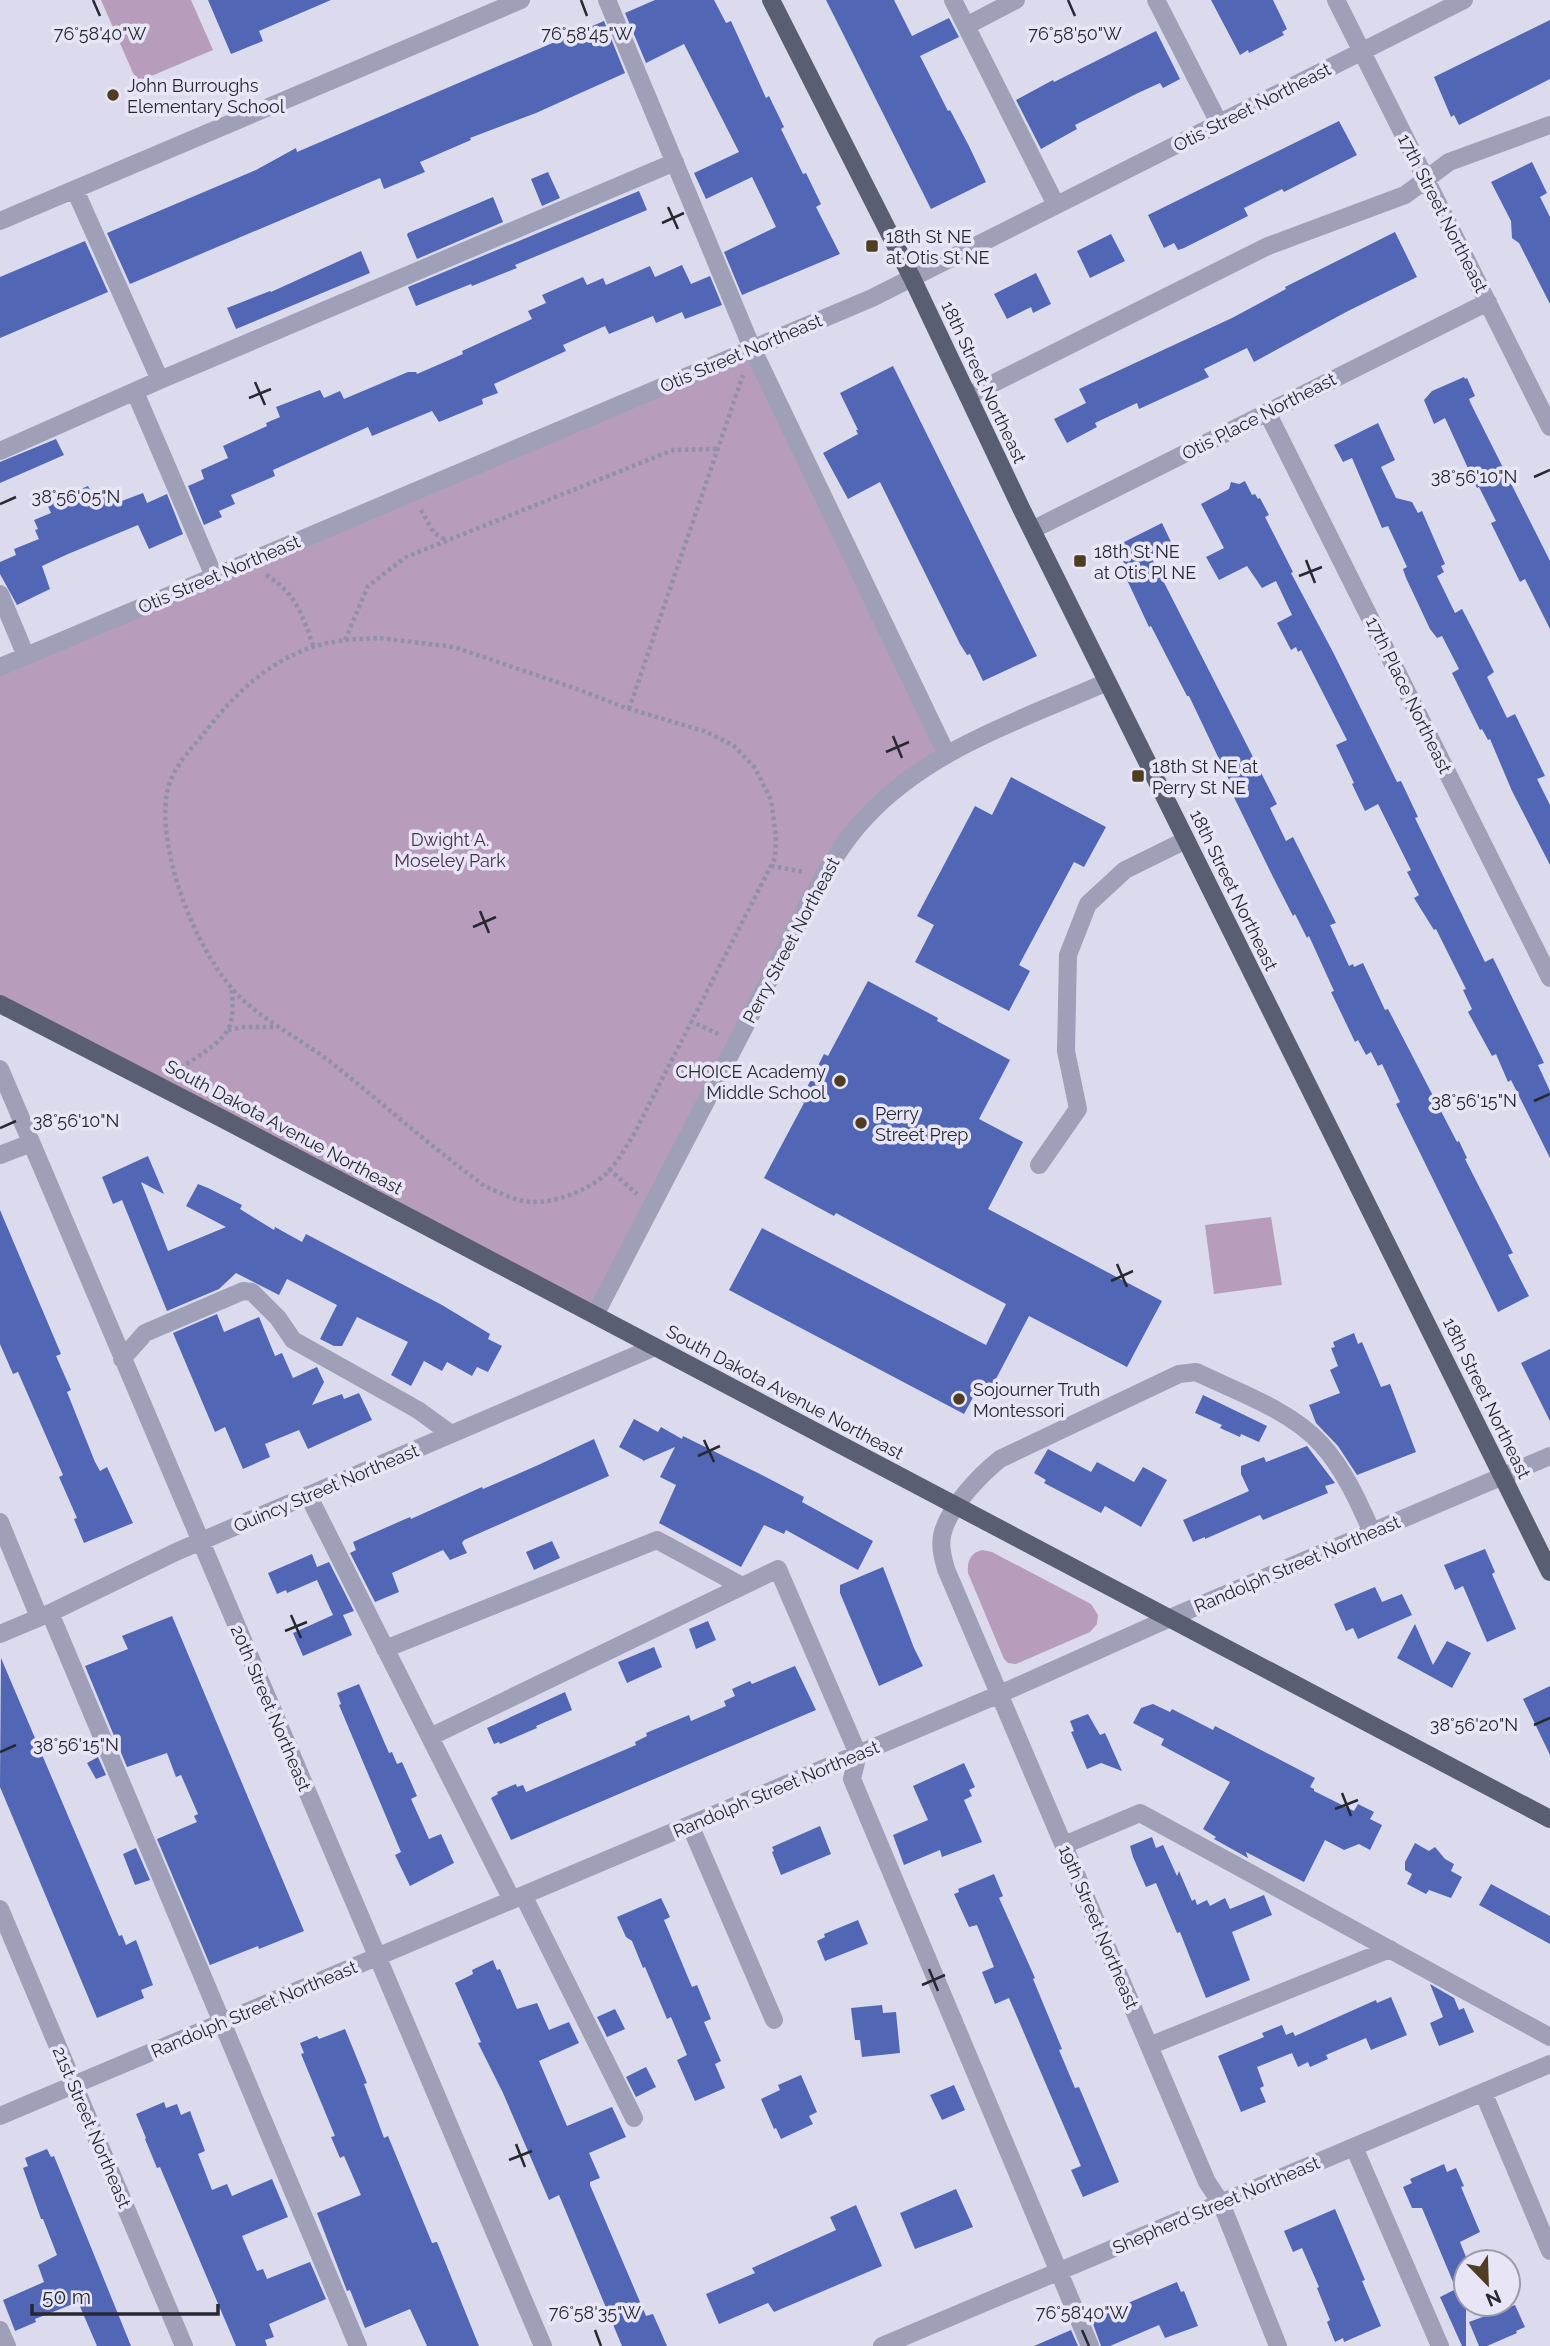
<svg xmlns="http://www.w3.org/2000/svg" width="1550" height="2346" viewBox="0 0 1550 2346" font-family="Raleway,sans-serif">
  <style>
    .green { fill: #b79dbb }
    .building { fill: #5167b5 }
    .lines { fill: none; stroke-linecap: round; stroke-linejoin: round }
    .path { stroke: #8f90ab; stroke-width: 4.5; stroke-dasharray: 3.5 3.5; stroke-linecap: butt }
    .minor { stroke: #9f9fb8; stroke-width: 18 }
    .major { stroke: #5a5e72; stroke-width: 18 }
    .ticks { fill: none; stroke: #272932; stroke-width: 2.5 }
    .poi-dot { fill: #4e3d23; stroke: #e8e6f6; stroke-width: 2.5 }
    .labels { text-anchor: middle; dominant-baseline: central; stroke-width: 7; stroke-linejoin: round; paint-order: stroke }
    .poi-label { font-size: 18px; fill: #272932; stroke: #e8e6f6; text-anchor: start }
    .street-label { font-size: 18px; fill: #272932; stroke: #e8e6f6 }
    .park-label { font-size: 18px; fill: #4a2f4d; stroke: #e8e6f6 }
    .ticks-label { font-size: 18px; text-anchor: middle; fill: #272932; stroke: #e8e6f6; stroke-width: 7; stroke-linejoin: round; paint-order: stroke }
  </style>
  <rect width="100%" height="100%" fill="#dcdbee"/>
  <path class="green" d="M101,0H191L213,50L137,82Z
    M752,348L947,755L852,833L595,1315L0,1004V666Z
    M1271,1217L1282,1285L1214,1294L1205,1225Z
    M982,1550L992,1552L1091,1604L1098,1615L1097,1624L1090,1632L1016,1664L1008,1663L1004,1659L968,1573C967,1562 970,1553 982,1550Z"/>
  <path class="building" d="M208,0H331L259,31L263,41L231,54Z
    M655,0H714L726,23L731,21L766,98L769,96L784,127L781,129L803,174L806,173L821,204L816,207L840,254L742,295L724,252L776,227L752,177L706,199L694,173L739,152L684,44L646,63L625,13Z
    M826,0H894L912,36L949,18L959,37L920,56L948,111L950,110L969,146L986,182L931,209Z
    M1211,0H1273L1287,29L1282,32L1284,35L1249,53L1248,50L1240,55Z
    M1550,20V79L1459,125L1454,115L1451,117L1434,77Z
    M604,21L625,73L536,113L470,138L471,140L420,162L425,172L384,189L380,178L130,284L107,233L256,170L296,148L297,152Z
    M1156,31L1180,79L1163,88L1160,83L1138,93L1075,125L1077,129L1041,149L1016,100L1053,80L1054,82Z
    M1339,121L1357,155L1284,192L1282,189L1244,208L1248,216L1184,248L1178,250L1174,243L1164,248L1148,215Z
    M1532,162L1547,193L1540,197L1550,217V304L1519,243L1512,238L1511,221L1491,182Z
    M548,172L560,198L542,206L531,179Z
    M639,191L647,210L515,265L517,268L472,286L471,284L416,306L408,287Z
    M493,197L503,222L417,259L407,235L408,233Z
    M1395,232L1417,277L1348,311L1254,362L1247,348L1204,369L1209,377L1139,409L1137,403L1095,423L1097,427L1067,443L1054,419L1086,403L1079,389L1232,318L1286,289L1285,287Z
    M1111,234L1125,261L1090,278L1077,251Z
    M85,241L108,292L0,338V277Z
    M361,251L370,273L236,329L227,308L270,291L271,292Z
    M682,265L691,284L710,276L722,305L685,319L682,312L656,323L653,316L609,334L605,326L563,345L566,351L494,384L498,393L482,399L483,404L439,422L432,411L372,436L368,427L273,470L275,476L231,495L235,504L219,511L222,517L204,525L188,486L204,479L201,470L228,458L223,446L267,426L266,423L280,417L276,407L320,390L324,398L340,391L344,399L408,372H416L417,374L463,354L462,351L532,319L528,311L546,303L542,295L583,277L587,285L603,278L606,285L650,266L655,277Z
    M1036,273L1051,304L1033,313L1031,307L1007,319L994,294Z
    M893,366L1037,656L983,681L970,654L967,655L960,644L880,482L848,499L823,453L858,434L856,430H858L840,393Z
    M1464,377L1465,379L1467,378L1475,396L1469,399L1471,404L1550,561V629L1525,579L1520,582L1491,523L1496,521L1479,487L1477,488L1445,418L1434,424L1424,400L1432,391Z
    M1378,423L1395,460L1381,467L1396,498L1412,502L1418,513L1422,511L1445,564L1441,566L1444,572L1437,576L1455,613L1462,609L1474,632L1494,672L1487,677L1507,718L1515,714L1545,776L1537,779L1550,805V865L1512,791L1490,739L1488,740L1482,729L1480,730L1452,673L1459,669L1442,636L1437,638L1430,629L1406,578L1403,569L1407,567L1388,526L1382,528L1352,458L1343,462L1334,445Z
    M56,439L64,455L0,483V462Z
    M1245,481L1252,495L1255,494L1258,499L1260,498L1269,515L1265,517L1293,572L1291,573L1334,654L1397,782L1401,781L1418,817L1415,818L1483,958L1485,962L1493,958L1544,1063L1538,1065L1550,1091V1158L1511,1080L1508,1082L1496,1054L1492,1056L1468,1012L1472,1009L1463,990L1466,989L1436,929L1434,930L1414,898L1419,895L1407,872L1411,870L1378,804L1365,811L1352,784L1354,783L1336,745L1347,740L1301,650L1298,652L1296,647L1291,650L1277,623L1292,615L1276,581L1262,588L1247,566L1219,580L1206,557L1224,548L1201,504L1229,489L1231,482L1239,484Z
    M88,486L93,495L109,488L113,497L116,496L119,502L143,493L147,503L167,494L183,534L149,549L138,525L68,554L42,566L50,589L17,605L0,574V562L16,555L14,549L39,539L35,530L38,529L34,520L51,513L47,504Z
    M1162,523L1172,544L1150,555L1277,804L1270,808L1286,841L1293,837L1336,923L1330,925L1349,966L1353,964L1354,967L1363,963L1385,1010L1388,1009L1457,1142L1459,1141L1467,1158L1465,1159L1513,1253L1508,1255L1529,1296L1498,1312L1396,1104L1400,1102L1382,1064L1378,1066L1371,1052L1366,1055L1358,1040L1355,1042L1331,992L1334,991L1309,936L1307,938L1295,914L1293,916L1273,877L1228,785L1231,784L1189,696H1187L1151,626L1149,627L1121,567L1125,565L1122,559L1125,558L1118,545Z
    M1011,777L1106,827L1084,867L1074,862L1019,965L1030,971L1009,1011L915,962L934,925L917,916L975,806L992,815Z
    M868,981L938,1018L937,1021L1010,1060L979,1119L1023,1142L988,1209L1162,1301L1127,1367L1029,1316L987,1396L977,1390L964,1414L729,1290L762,1228L986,1345L1006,1304L836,1213L834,1216L764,1178L804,1103L800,1101L824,1054L828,1056Z
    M148,1156L164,1194L141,1182L168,1251L226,1227L186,1206L198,1184L208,1188L242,1205L240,1209L274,1230L275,1227L302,1242L306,1234L442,1305L490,1334L488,1339L502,1346L488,1372L477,1367L472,1376L447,1362L442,1371L424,1361L411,1386L391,1375L408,1342L357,1317L342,1346H334L320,1339L337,1305L287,1279L279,1295L236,1273L219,1289L167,1311L122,1200L113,1204L102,1177Z
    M0,1210L61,1354L56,1356L71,1390L67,1392L95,1462L100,1471L107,1467L133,1523L84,1543L74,1519L77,1518L59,1477L63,1475L18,1372L13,1374L0,1344Z
    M217,1314L224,1332L259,1317L275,1356L282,1353L293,1378L317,1367L324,1382L312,1405L342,1394L344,1399L359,1393L372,1420L308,1449L299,1430L265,1444L270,1457L243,1469L225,1427L215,1432L173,1333Z
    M1354,1333L1358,1344L1362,1342L1381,1387L1390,1384L1416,1452L1357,1475L1338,1446L1316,1423L1309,1405L1340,1393L1330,1370L1338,1366L1331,1348L1335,1347L1333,1342Z
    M1550,1349V1421L1521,1363Z
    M1203,1395L1267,1426L1259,1442L1241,1434L1240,1437L1220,1428L1222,1425L1195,1413Z
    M634,1419L658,1432L661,1427L682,1439L683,1436L762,1475L804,1497L802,1502L873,1541L858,1570L786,1530L784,1534L764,1525L741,1567L659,1523L676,1485L660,1477L675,1447L643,1461V1460L619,1447Z
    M594,1439L609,1476L464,1540L462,1543L467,1553L450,1560L443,1550L392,1573L399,1592L375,1602L350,1553L356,1550L353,1542L410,1517L411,1519L482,1487L483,1489L536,1466Z
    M1307,1446L1335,1483L1325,1486L1328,1493L1263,1520L1260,1515L1205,1539V1537L1193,1542L1183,1520L1249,1491L1241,1474V1466L1264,1457L1266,1462Z
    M1048,1449L1091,1472L1097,1462L1134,1482L1143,1467L1167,1480L1141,1527L1105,1506L1101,1513L1044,1483L1046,1480L1034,1473Z
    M552,1541L560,1558L534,1570L526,1552Z
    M1485,1549L1495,1572L1492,1574L1516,1629L1487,1642L1463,1586L1455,1590L1444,1565Z
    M312,1554L317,1567L329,1562L354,1611L343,1615L352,1635L303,1656L293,1633L333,1615L317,1580L287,1593L286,1590L277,1594L268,1573Z
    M883,1567L914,1648L923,1666L879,1686L840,1593V1585Z
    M1375,1587L1382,1602L1402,1594L1412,1615L1358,1639L1353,1628L1346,1631L1334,1604Z
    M172,1616L304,1931L259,1949L258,1946L210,1965L157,1839L197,1822L194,1816L198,1814L181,1775L176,1777L167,1753L127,1767L85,1666L128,1649L122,1636Z
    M708,1621L716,1640L696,1649L689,1629Z
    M1415,1624L1433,1665L1447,1641L1471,1653L1452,1688L1397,1658Z
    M654,1647L662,1667L627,1683L618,1662Z
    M1,1658L119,1936L122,1935L126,1945L136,1940L153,1985L141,1990L144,1998L97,2018L0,1787Z
    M795,1666L816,1710L511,1840L491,1798L498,1794L497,1792L516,1784L517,1787L523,1785L526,1792L636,1745L635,1742L647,1736L646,1733L689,1715L691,1721L726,1706L724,1701L735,1696L732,1689L750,1681L752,1684Z
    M359,1684L389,1753L392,1752L397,1764L402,1762L417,1796L411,1799L429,1839L441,1834L454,1863L410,1886L395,1855L401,1852L339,1705L341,1704L337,1693Z
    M1550,1686V1755L1523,1699Z
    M565,1692L572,1710L536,1726L537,1728L516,1737L500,1744L499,1742L494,1744L487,1728Z
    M1153,1704L1170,1712L1172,1709L1213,1730L1215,1726L1315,1778L1310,1787L1314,1789V1791L1354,1811L1358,1804L1374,1812L1370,1819L1382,1825L1370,1850L1359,1844L1344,1850L1325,1840L1304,1882L1246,1852L1248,1858L1214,1839L1216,1837L1203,1829L1230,1782L1161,1745L1164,1739L1133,1723L1141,1708Z
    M1088,1714L1100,1735L1105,1733L1122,1771L1101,1763L1087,1769L1071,1732L1074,1731L1070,1721Z
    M98,1757L106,1775L96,1779L87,1763Z
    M964,1763L975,1787L969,1790L972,1796L964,1800L982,1842L942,1857L940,1850L904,1865L893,1835L928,1820L913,1786Z
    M820,1826L831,1854L781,1875L772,1852L774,1851L772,1847Z
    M1152,1837L1156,1848L1163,1845L1177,1876L1179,1871L1192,1901L1195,1899L1197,1905L1207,1900L1210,1906L1225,1898L1230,1909L1264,1895L1272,1915L1232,1932L1250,1980L1206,1998L1180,1932L1177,1933L1156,1883L1146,1887L1133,1857L1130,1846Z
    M1415,1843L1429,1851L1435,1847L1445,1859L1454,1864L1451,1871L1462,1877L1451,1898L1429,1890L1426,1894L1407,1884L1412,1874L1405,1870V1862Z
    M136,1848L150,1880L135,1885L123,1854Z
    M994,1874L1003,1896L999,1898L1035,1978L1033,1979L1062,2049L1059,2050L1075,2088L1079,2087L1119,2182L1083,2197L1071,2170L1081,2166L1009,1998L995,2004L982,1972L994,1967L977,1925L969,1927L954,1894L959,1892L958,1889Z
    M1491,1884L1550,1916V1944L1479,1905Z
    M661,1898L670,1917L664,1920L692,1987L697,1985L711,2019L704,2022L721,2061L715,2064L725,2088L695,2101L677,2060L687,2055L671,2017L667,2019L645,1967L643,1968L632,1941L626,1937L617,1917Z
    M858,1920L868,1944L825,1961L817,1941L825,1937L824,1934Z
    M493,1960L497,1970L500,1969L517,2009L537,2003L549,2030L569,2022L579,2043L539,2061L567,2126L612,2107L626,2137L589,2153L600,2178L590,2182V2185L646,2316L653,2314L667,2346H622L559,2195L549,2200L503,2093L478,2043L481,2042L455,1983L473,1974L472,1970Z
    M1430,1984L1454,1998L1459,2010L1464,2008L1465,2011L1474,2032L1439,2046L1430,2023L1443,2017Z
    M1391,1997L1407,2035L1371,2050L1366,2038L1326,2055L1328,2059L1310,2067L1308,2062L1298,2067L1292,2053L1257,2067L1264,2086L1260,2088L1266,2102L1241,2112L1218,2056L1264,2037L1262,2033L1282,2025L1286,2035L1293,2032L1295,2036L1376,2000L1377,2003Z
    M882,2005L883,2013L896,2012L900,2053L862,2057L860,2040H855L851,2008Z
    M615,2009L625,2029L607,2037L597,2017Z
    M345,2029L367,2083L364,2084L384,2138L388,2136L432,2243L437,2242L479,2346H427L410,2309L365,2328L350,2290L347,2291L317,2213L361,2195L344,2156L340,2158L331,2137L335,2136L301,2054L304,2053L300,2043L317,2036L319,2039Z
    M646,2067L656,2087L636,2097L626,2077Z
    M801,2075L817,2112L809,2116L813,2124L781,2139L776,2128L774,2129L761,2099L780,2090L778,2085Z
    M954,2085L965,2110L942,2120L930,2095Z
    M164,2102L166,2108L177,2104L181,2115L190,2111L205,2151L198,2154L212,2190L227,2184L232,2196L272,2179L288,2217L242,2236L257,2271L263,2269L267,2279L310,2262L326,2299L269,2324L274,2337L265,2340L267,2346H236L160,2167L157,2168L145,2139L146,2138L136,2114Z
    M47,2149L51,2157L54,2156L131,2346H97L78,2302L35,2319L36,2322L15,2331L3,2300L44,2282L38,2265L57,2255L43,2219H41L23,2168L28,2166L25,2158Z
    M1444,2164L1447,2172L1456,2168L1464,2186L1461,2187L1480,2232L1460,2242L1466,2257V2346H1462L1440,2297L1456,2289L1422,2208H1412L1403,2187L1412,2183L1410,2179Z
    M956,2189L973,2227L915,2249L900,2213Z
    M856,2205L882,2266L774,2312L768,2303L719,2324L706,2294L755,2273L752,2268L836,2230L830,2217Z
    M1335,2209L1365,2280L1362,2281L1381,2326L1344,2342L1343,2338L1335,2342L1327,2322L1330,2320L1317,2288L1319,2287L1302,2248L1293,2252L1284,2231Z
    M1177,2282L1181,2292L1184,2291L1198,2326L1165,2338L1159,2325L1110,2346H1101L1092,2321L1101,2318L1100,2315Z
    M1515,2305L1525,2327L1516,2331L1517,2333L1487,2346H1479L1469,2322Z
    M1071,2330L1078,2346H1034Z"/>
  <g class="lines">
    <path class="path" d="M421,510L434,533L446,540
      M266,575C297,594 302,615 314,648
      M380,638L454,647L580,690L623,707L704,731L733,745L755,768L771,800L776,836L775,858L634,1134C624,1150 615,1167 601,1178C585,1191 554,1203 533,1202C517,1202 501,1193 486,1187C435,1150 387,1107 338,1068C308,1043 272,1026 243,1000C199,960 156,852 167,793C171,769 191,749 206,731C237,690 280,651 333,642C348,639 364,639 380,638Z
      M345,640L368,586L406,557L673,450L718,449
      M629,709L743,375
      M771,866L804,872
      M690,1021L718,1034
      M228,1030L243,1027H276
      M175,1072C190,1061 218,1046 227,1031C235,1019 232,1001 232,988
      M609,1169L637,1194"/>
    <path class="minor" d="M607,0L752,348L947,755
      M953,0L1056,205
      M1156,0L1219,123
      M1336,0L1550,427
      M966,26L1016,0
      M75,190L160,380
      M0,221L521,0
      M135,392L214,576
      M968,396L1268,246L1405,195L1449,162L1550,125
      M1267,412L1550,978
      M0,451L160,380L675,162
      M1032,530L1488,302
      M0,594L26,656
      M0,667L872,298L1464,0
      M0,1069L543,2346
      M0,1155L31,1143
      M1039,1165L1078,1109L1066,1051L1068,955L1088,904L1125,870L1186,840
      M595,1315L810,901C826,871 843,841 866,817C930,748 1024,719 1107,682
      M122,1359L145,1333L243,1291L252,1292L278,1318L293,1340L418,1410L451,1434
      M308,1495L512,1900
      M0,1522L39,1617
      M50,1613L358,2346
      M0,1634L50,1613L178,1551L655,1347
      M385,1649L657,1540L742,1586
      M430,1737L778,1569L858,1754L852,1779L1090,2346
      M690,1825L774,2020
      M1064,1845L1140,1813L1550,2037
      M523,1895L634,2118
      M0,1909L184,2346
      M1149,2046L1390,1949
      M1483,2092L1550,2251
      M0,2116L1000,1694L1170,1618L1550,1456
      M1354,2147L1440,2346
      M0,2330L7,2346
      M882,2346L1550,2064
      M1278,2346L1221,2203L1207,2182L946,1569C943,1558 940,1548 942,1536C947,1509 980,1475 1000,1459L1179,1374L1196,1372C1236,1391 1292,1411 1321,1444C1344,1469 1358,1501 1372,1532"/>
    <path class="major" d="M771,0L912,278L1021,508L1550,1572
      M0,1004L223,1119L1550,1819"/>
  </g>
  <path class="ticks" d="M93,0L100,16M581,0L587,16M1068,0L1075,16M668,207L678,229M662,223L684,213M255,382L265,405M249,398L271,389M1534,477L1550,470M0,504L16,497M1306,560L1315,583M1299,576L1322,567M893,736L902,758M886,752L909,742M480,911L489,933M473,927L496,917M1534,1101L1550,1094M0,1128L16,1121M1117,1264L1127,1287M1111,1281L1133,1271M704,1440L714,1462M698,1456L720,1446M291,1615L301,1638M285,1631L307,1622M1534,1725L1550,1718M0,1752L16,1745M1342,1793L1351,1816M1335,1809L1358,1800M929,1969L938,1991M922,1985L945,1975M516,2144L525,2167M509,2160L532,2151M595,2330L601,2346M1082,2330L1089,2346"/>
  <g class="poi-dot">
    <circle cx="113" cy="95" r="7"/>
    <rect x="865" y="239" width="14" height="14" rx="3.5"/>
    <rect x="1073" y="554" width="14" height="14" rx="3.5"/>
    <rect x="1131" y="769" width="14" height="14" rx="3.5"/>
    <circle cx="840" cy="1081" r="7"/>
    <circle cx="861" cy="1123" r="7"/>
    <circle cx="959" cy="1399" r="7"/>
  </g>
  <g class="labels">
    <g class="poi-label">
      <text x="127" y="85">John Burroughs<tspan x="127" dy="21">Elementary School</tspan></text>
      <text x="886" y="236">18th St NE<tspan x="886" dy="21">at Otis St NE</tspan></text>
      <text x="1094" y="551">18th St NE<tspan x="1094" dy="21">at Otis Pl NE</tspan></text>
      <text x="1152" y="766">18th St NE at<tspan x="1152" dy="21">Perry St NE</tspan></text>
      <text x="826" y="1071" text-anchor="end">CHOICE Academy<tspan x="826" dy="21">Middle School</tspan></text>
      <text x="875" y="1113">Perry<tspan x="875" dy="21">Street Prep</tspan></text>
      <text x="973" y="1389">Sojourner Truth<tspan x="973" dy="21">Montessori</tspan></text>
    </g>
    <g class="street-label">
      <text transform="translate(1252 107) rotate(-27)">Otis Street Northeast</text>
      <text transform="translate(1443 213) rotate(63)">17th Street Northeast</text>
      <text transform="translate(741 353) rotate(-23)">Otis Street Northeast</text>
      <text transform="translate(984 382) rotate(65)">18th Street Northeast</text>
      <text transform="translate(1259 416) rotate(-27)">Otis Place Northeast</text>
      <text transform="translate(219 574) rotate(-23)">Otis Street Northeast</text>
      <text transform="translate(1409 695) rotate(64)">17th Place Northeast</text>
      <text transform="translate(1234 890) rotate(64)">18th Street Northeast</text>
      <text transform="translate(791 940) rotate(-62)">Perry Street Northeast</text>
      <text transform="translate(284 1127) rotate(28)">South Dakota Avenue Northeast</text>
      <text transform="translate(785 1392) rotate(28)">South Dakota Avenue Northeast</text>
      <text transform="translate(1487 1398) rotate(64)">18th Street Northeast</text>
      <text transform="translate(326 1488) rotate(-23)">Quincy Street Northeast</text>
      <text transform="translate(1297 1564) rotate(-23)">Randolph Street Northeast</text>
      <text transform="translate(271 1708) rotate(67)">20th Street Northeast</text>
      <text transform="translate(776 1789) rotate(-23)">Randolph Street Northeast</text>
      <text transform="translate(1099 1927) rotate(67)">19th Street Northeast</text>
      <text transform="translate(254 2009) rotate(-23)">Randolph Street Northeast</text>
      <text transform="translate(92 2127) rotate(67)">21st Street Northeast</text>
      <text transform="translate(1216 2205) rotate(-23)">Shepherd Street Northeast</text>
    </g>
    <g class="park-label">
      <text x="450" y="839">Dwight A.<tspan x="450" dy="21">Moseley Park</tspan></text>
    </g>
  </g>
  <g class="ticks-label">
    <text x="100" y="40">76°58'40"W</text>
    <text x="587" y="40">76°58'45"W</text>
    <text x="1075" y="40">76°58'50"W</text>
    <text x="1474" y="483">38°56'10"N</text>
    <text x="76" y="503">38°56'05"N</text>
    <text x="1474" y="1107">38°56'15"N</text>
    <text x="76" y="1127">38°56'10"N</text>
    <text x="1474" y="1731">38°56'20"N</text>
    <text x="76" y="1751">38°56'15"N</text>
    <text x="595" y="2319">76°58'35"W</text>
    <text x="1082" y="2319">76°58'40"W</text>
  </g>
  <g transform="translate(1487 2283) rotate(157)"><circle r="33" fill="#e8e6f6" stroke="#9b9aa8" stroke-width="2"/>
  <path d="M0-5L12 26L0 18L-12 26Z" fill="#4e3d23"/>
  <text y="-10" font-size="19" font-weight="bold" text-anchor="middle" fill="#272932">N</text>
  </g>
  <path d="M32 2304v10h186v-10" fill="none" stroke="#272932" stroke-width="3.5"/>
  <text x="42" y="2304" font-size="21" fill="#272932" stroke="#e8e6f6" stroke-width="5" paint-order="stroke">50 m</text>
</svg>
